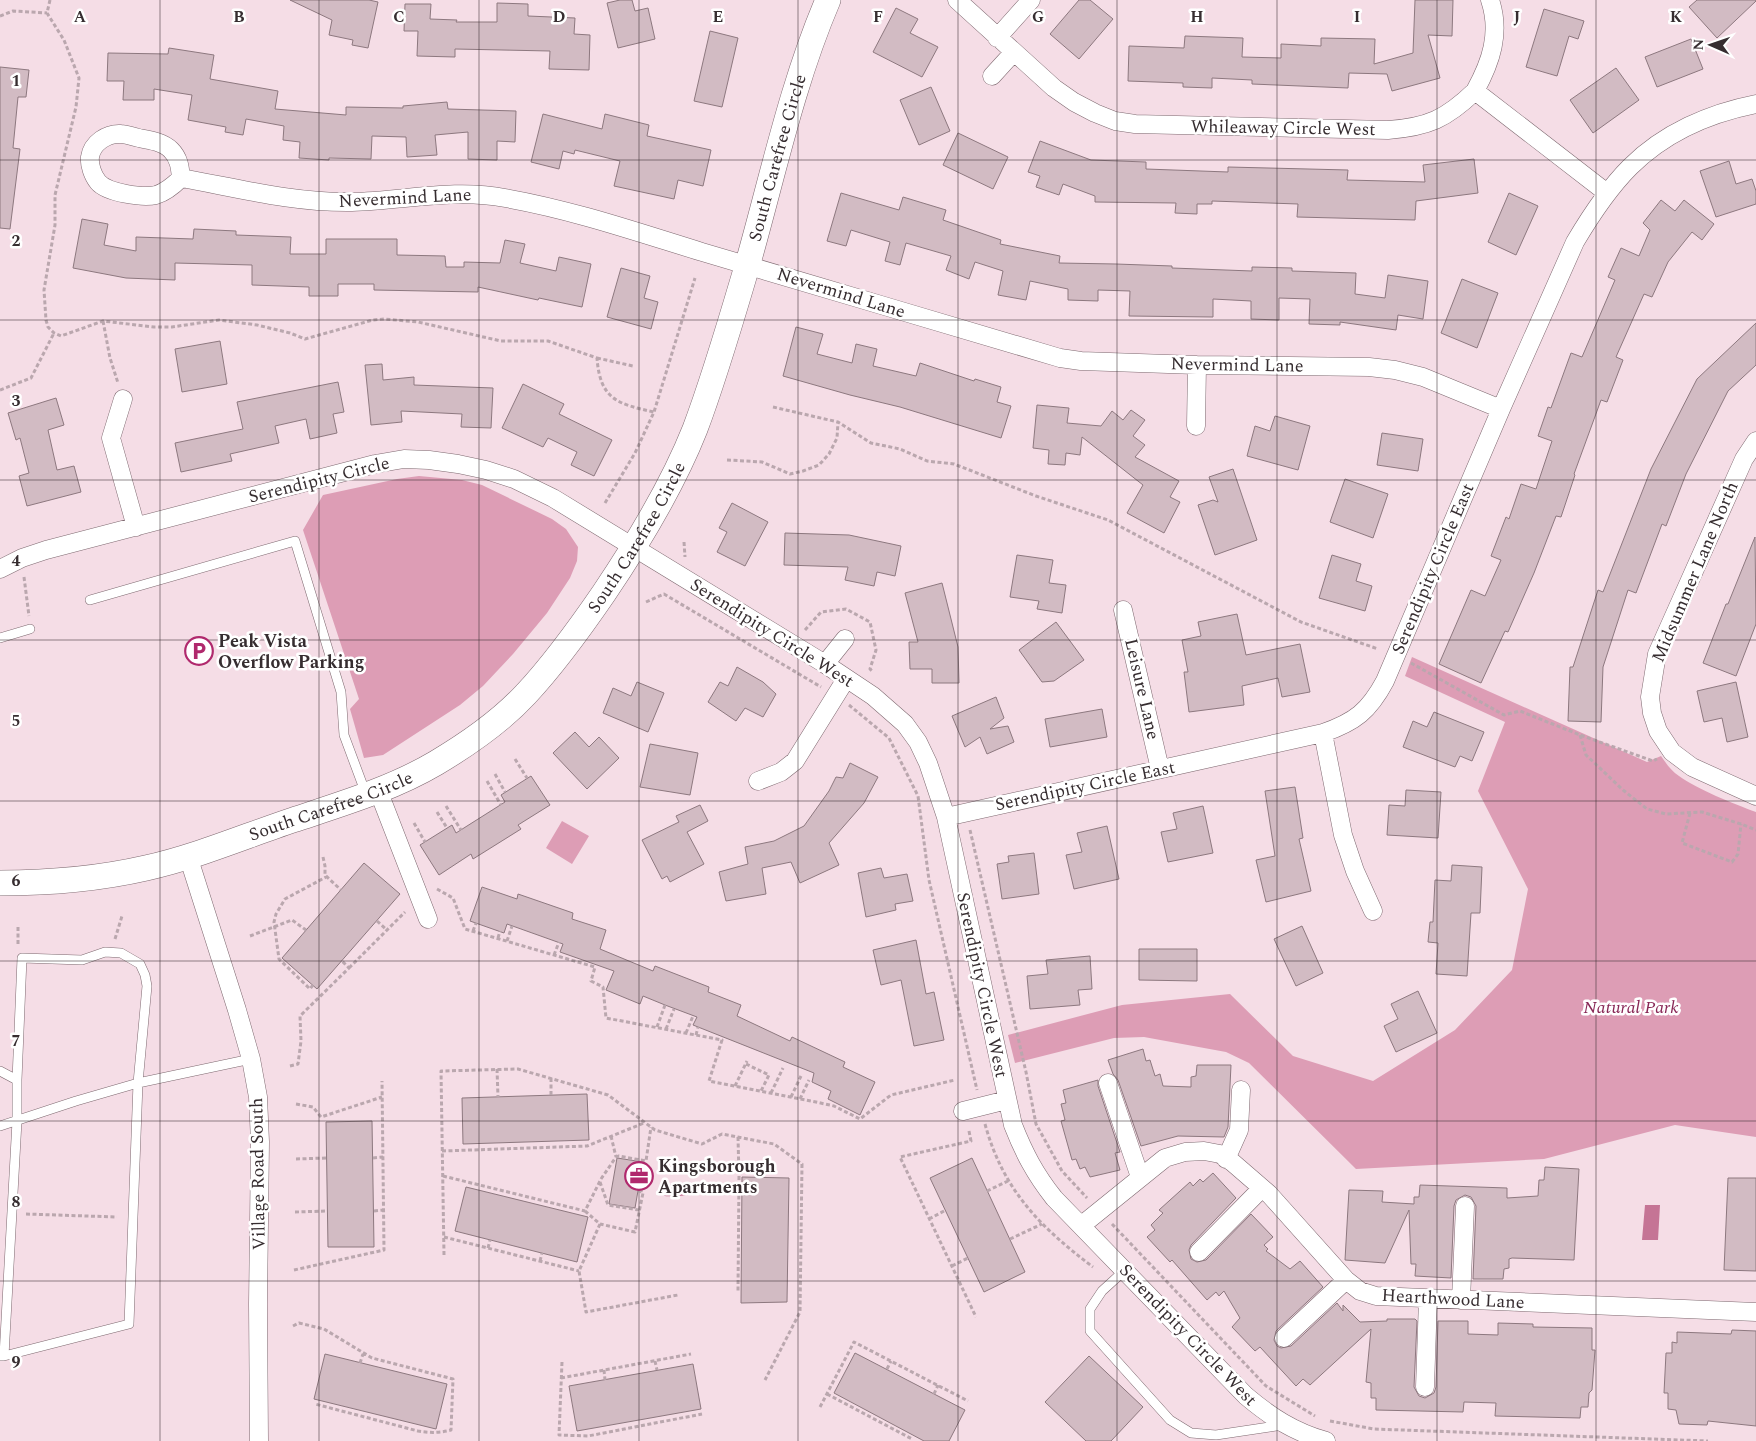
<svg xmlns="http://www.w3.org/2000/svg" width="1756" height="1441" viewBox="0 0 1756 1441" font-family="Spectral,serif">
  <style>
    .green { fill: #dd9db5 }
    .water { fill: #c57495 }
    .building { fill: #d2bbc3; stroke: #8d787f }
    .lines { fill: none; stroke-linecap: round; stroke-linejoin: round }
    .service-casing { stroke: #7e6970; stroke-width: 10 }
    .minor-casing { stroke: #7e6970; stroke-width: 19 }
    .secondary-casing { stroke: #7e6970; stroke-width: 26 }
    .path { stroke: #baa7ae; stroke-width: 3; stroke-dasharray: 4 2.5; stroke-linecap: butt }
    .service { stroke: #fff; stroke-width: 9 }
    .minor { stroke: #fff; stroke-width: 18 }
    .secondary { stroke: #fff; stroke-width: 25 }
    .grid { fill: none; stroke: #362d30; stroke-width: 1; stroke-opacity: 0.55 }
    .labels { text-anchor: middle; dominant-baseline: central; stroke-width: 5; stroke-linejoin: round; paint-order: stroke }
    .street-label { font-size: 18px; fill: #362d30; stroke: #fff }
    .poi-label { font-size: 18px; font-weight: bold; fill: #362d30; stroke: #fff; text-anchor: start }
    .park-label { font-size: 18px; font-style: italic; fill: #882756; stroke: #fff }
    .grid-label { font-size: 16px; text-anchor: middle; font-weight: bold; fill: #362d30; stroke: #fff; stroke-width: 5; stroke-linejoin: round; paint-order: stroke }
  </style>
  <rect width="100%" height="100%" fill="#f5dde6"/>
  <path class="green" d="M419,476L462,480L482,485L552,519L566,529L578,547L577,561L570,578L547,613L513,654L483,686L460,705L383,755L364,758L350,709L359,699L303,530L323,495L397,479Z
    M1412,657L1647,762L1661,756C1666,763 1671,771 1679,776C1697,789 1734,804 1756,812V1137L1675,1125L1544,1159L1356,1169L1249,1063L1226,1052L1144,1037L1114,1038L1015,1063L1008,1035L1122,1005L1230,994L1293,1056L1373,1081L1455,1030L1512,970L1528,889L1478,791L1505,722L1405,676Z
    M562,821L589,836L572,864L546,848Z"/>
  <path class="water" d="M685,1183H693L698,1186L697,1191C692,1196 671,1197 665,1196L662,1193L663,1186L665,1185Z
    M1645,1205H1660L1658,1240H1642Z"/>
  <path class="building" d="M290,0H369L378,2L368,48L352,45L353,40L329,35L332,20Z
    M620,0H632L635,11L648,8L655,39L618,48L607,3Z
    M1079,0H1090L1113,19L1079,59L1050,34Z
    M1415,0H1453L1452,36L1428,35L1440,78L1392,91L1387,74L1349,73L1348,88L1252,84V80L1212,78V88L1183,87V83L1128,81L1129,46L1184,48L1185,36L1243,38L1242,57L1281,58V44L1321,46V38L1375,39L1374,64L1413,53Z
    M1697,0H1756V1L1717,38L1689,7Z
    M497,3L528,4V16L575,18L574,34L590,35L589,70L549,69L550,51L455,49V57L417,56L418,31H404L405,4H431L430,19L457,20L456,22H497Z
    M896,8L918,19L910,33L938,47L922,77L873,52Z
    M1544,9L1584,21L1578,39L1569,36L1557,76L1526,67Z
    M710,31L738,38L722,107L694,101Z
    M1691,39L1703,69L1657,87L1645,57Z
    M169,48L214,55L210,79L278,91L275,109L346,115V107L403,108V106L447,102L448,109L516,111L515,142L497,141V160L468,159V132L435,135L437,155L407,157L406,137L372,136L371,159L329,158V160L299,158L300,142L283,140L284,126L246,119L243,135L225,132L226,127L188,120L192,95L154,89V100H123L124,81H107L108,53L168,54Z
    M0,67L29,70L26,97H18L13,148L20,149L10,229L0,228Z
    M1616,68L1639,100L1593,133L1570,100Z
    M931,87L950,131L919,145L900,100Z
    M543,114L602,129L605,114L649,125L647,136L711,150L703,186L678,180L674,199L614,186L620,161L575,150L574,154L563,151L559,169L531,162Z
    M958,133L1008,157L993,189L943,165Z
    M1040,141L1091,160L1146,162V169L1228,172V167L1348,170L1347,180L1425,182L1423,165L1474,159L1478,193L1416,201L1415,220L1297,217L1298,204L1212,201V204H1197V214L1175,213L1176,203L1095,202V196L1063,184L1059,195L1036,187L1040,176L1028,172Z
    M1729,161L1736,184L1752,179L1756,191V204L1716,217L1700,171Z
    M841,193L899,210L903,197L946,210L943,220L1001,240L1000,244L1060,256L1059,263L1116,264L1172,266V268L1252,271V267L1292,268V271L1356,273L1355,294L1385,298L1388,275L1428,281L1423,319L1398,315L1396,330L1340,322V325L1309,324L1310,299L1279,298V320L1251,319V301L1213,299V317L1129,316L1130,291L1098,290V301L1068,300V289L1030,281L1026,300L998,295L1003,271L975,262L969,279L946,270L951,256L906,243L900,265L885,261L890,242L851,230L846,246L827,241Z
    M1509,193L1538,206L1516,255L1488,242Z
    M1661,200L1675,211L1684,200L1714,224L1702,240L1692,232L1668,262L1652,297L1644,294L1616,357L1623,360L1607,402L1601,400L1574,474L1575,475L1561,517L1556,516L1534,573L1508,632L1505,631L1481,683L1439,664L1471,590L1485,596L1501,560L1491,556L1506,517L1509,519L1521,484L1536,489L1552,441L1538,436L1548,407L1551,408L1571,353L1582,357L1615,280L1608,277L1621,248L1639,256L1650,230L1643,223Z
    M82,219L108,224L104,245L136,251V237L193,239L194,229L236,231V235L291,237L290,254H326V239H397V255L445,256L446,267H464V262L500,263L505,240L525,244L520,263L556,271L559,257L591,264L582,307L539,298L538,300L478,287V292L374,290V284H338V296H309V287L252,285V265L175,263V280L126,278L73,268Z
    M621,268L650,276L644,298L658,302L651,329L607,317Z
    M1462,279L1498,293L1477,348L1441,333Z
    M1756,323V365L1728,391L1686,474L1666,526L1662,524L1636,593L1628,590L1603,667L1601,722L1568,721L1570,667H1573L1598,590L1603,592L1651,469L1697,379Z
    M796,327L823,334L817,354L852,363L856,344L877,349L873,366L916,376L920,363L974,381L975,379L1001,387L997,402L1011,406L1001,438L900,407L850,395L783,376Z
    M220,341L227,384L182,392L175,349Z
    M382,364L383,380L414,377V385L493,388L491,428L461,427L462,414L401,411L402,422L371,425L365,365Z
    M338,382L344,412L333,414L337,433L310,439L306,419L275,426L279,443L230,454L232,461L181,472L175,443L243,429L237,402Z
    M523,384L564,404L559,414L612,440L594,476L571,465L577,452L548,438L543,447L502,428Z
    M56,398L64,425L48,430L57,470L74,466L81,492L27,506L19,476L29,473L20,438L16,440L8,413Z
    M1037,405L1069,408L1067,423L1101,426L1112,411L1123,420L1131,410L1145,420L1133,436L1145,445L1135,457L1179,481L1170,497L1180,502L1164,533L1127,513L1143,485L1082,437L1080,455L1066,453L1065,465L1048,464L1049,450L1033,448Z
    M1275,416L1310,426L1298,470L1247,456L1255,426L1270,431Z
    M1382,433L1423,439L1418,471L1377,465Z
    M1233,469L1257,540L1215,555L1198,505L1213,500L1218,502L1209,477Z
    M1345,479L1388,494L1373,538L1330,522Z
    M732,503L768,522L745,566L717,552L727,532L719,528Z
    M785,533L849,535L901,546L895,576L877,572L874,586L845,580L848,567L784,565Z
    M1755,537L1756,624L1736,676L1703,663L1726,604H1728Z
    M1017,555L1053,560L1049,583L1066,585L1062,613L1037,609L1039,601L1010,597Z
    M1332,555L1361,564L1356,581L1372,586L1365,611L1319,598Z
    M942,583L958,647L959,683H932V669H910L909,642H918L905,593Z
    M1237,614L1246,655L1300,644L1310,692L1282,697L1278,678L1242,686L1244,705L1189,712L1184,672H1188L1182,640L1201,636L1198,622Z
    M1056,622L1084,660L1054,681L1042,682L1019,650Z
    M737,667L763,682L776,694L763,717L745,708L736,721L708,702L720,682L728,686Z
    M637,682L664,693L648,732L603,713L613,688L631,696Z
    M1736,682L1748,737L1727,742L1722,718L1704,722L1697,691Z
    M996,697L1004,718L990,729L1008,726L1014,742L987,754L980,737L965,747L952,716Z
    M1102,709L1107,737L1050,747L1045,719Z
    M1434,712L1484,732L1472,761L1460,756L1455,767L1403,747L1413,721L1427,727Z
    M575,732L589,747L599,737L619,758L587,789L553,753Z
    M650,744L698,753L690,795L640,787Z
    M850,763L878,777L864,803L829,843L839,865L800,883L791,862L762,868L766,894L726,901L719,872L748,864L745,847L774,841L804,826L829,791L836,777L843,778Z
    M531,776L550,805L518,825L521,829L473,859L471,854L439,875L420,845L452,825L456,833L505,802L501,795Z
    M1295,787L1303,838L1299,839L1311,891L1266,902L1256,860L1275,856L1265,791Z
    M1406,790L1441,792L1438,838L1387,835L1389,805L1405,806Z
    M700,805L708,821L687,832L704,864L670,882L667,876L662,879L642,840L679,822L676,816Z
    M1203,806L1213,853L1168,862L1161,832L1177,829L1173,813Z
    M1107,826L1119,879L1074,889L1066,855L1082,852L1077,833Z
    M1034,853L1039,894L1002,899L997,864L1009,862L1008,856Z
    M364,863L400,894L317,989L282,958Z
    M1452,865L1482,867L1480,913H1471L1467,976L1436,974L1438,943L1428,942L1430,922H1433L1435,880L1451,881Z
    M881,868L884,878L907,874L913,901L895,904L896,910L866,917L858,873Z
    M482,887L517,899L518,894L573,913L572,919L606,930L600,949L653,971L655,966L709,987L708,992L741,1005L737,1016L790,1041L792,1037L845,1062L843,1067L875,1082L860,1115L828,1099L831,1091L812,1082L814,1073L693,1025L697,1017L665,1005L643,996L640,1004L606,990L614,971L560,952L563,944L507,924L504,933L470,921Z
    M1302,926L1323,973L1296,986L1274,939Z
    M916,940L926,994L934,992L944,1040L914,1046L901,980L881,985L873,950Z
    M1139,949H1197V981L1139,980Z
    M1090,956L1092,989L1078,990L1080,1005L1030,1009L1027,976L1048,974L1046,960Z
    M1418,991L1437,1033L1396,1052L1384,1026L1398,1019L1391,1004Z
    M1143,1049L1146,1061L1150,1060L1155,1076L1160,1074L1163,1086L1191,1087V1077L1196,1076L1197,1065H1231L1228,1127L1224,1137L1178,1136L1141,1146L1118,1080L1113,1074L1108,1060Z
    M1098,1080V1086L1120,1152L1115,1153L1120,1170L1090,1177L1085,1167L1080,1169L1076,1159L1072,1160L1061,1121L1065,1120L1061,1104L1066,1103L1063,1090Z
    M587,1094L589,1140L463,1144L462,1098Z
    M372,1121L374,1247H328L326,1122Z
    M617,1158L643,1162L635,1208L609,1204Z
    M972,1158L1025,1272L984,1292L930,1178Z
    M1545,1167L1579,1169L1574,1260L1512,1258L1509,1259V1268L1504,1269L1503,1279H1473L1476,1206L1471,1197L1465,1195L1456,1200L1454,1206L1451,1278L1415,1276L1416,1264H1411L1409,1210L1385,1263L1345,1260L1349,1190L1383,1191L1382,1202L1414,1204V1197H1419L1420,1185L1507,1188V1198L1538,1196L1539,1180H1544Z
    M1213,1173L1236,1198L1191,1245L1189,1250L1191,1259L1197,1262L1206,1260L1251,1214L1273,1237L1264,1245L1268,1249L1266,1251L1290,1269L1300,1261L1323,1287L1276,1331L1274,1340L1277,1346L1281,1348L1291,1346L1337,1303L1343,1311V1305L1360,1322L1387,1321V1319H1415L1417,1321L1414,1387L1419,1396L1425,1398L1434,1393L1436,1387L1438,1321H1468V1334L1498,1335V1323L1533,1324V1327L1592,1328V1350H1595L1592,1390L1589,1393L1588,1407H1581L1580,1418L1495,1416L1496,1403L1464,1402L1463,1412L1376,1410V1398H1371V1383L1366,1382L1371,1329L1310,1385L1303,1379L1296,1386L1260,1347L1255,1351L1232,1327L1240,1318L1224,1291L1219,1296L1216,1292L1207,1300L1172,1260L1170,1262L1147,1237L1155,1230L1151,1225L1163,1213L1159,1210L1190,1182L1193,1186L1200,1179L1203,1182Z
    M742,1177L789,1178L787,1302L741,1303Z
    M1728,1178H1756V1271L1724,1270Z
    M466,1187L588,1217L577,1262L455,1231Z
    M1732,1330L1756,1331V1426L1708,1421L1707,1425L1679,1424L1676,1410L1668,1409V1393H1664L1666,1353H1672V1342L1677,1343V1332L1731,1334Z
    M855,1353L965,1410L949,1441H924L834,1393Z
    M325,1354L447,1384L436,1429L314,1399Z
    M1089,1356L1143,1407L1111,1441H1086L1045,1402Z
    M693,1364L701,1409L577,1431L569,1386Z"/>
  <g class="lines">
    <defs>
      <path id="service" d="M90,600L295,541L341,692L344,735L366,794
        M0,638L30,629
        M0,1071L17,1080
        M0,1126L76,1101L138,1083L251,1059
        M1125,1270L1102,1291L1090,1309V1331L1170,1420L1191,1433L1216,1435L1283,1425
        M0,1356H4L129,1324L138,1083L147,986L145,975L140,964L121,953L105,952L82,960L22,958L17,1080V1121L4,1356"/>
      <path id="minor" d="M957,0L1054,88L1074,102L1095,113L1115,121L1135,124L1388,130C1428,127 1446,119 1475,91L1607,193
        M997,38L1031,0
        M992,76L1013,53
        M1475,91C1491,62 1501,33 1490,0
        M181,178C174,185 166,192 156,195C143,198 107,193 98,182C93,176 89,165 90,157C92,143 107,133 121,134C127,134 133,137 139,138C150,140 163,142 171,150C179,158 180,167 181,178C237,188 294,203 352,202C403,201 454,188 505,198C573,210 637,232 702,252C821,288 941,322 1060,358L1081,361L1197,365L1369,367L1395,370L1423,377L1501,409
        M123,399L111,438L136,527
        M1196,426L1197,365
        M1756,441L1744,459L1657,654L1650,697L1652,713L1658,731L1672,752L1692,767L1756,796
        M0,569L22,558L46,550L375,464L404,459L429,460L458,464L486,470L514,479L553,498L825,664L873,696L905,724L918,742L928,763L946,817L1013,1125C1024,1153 1035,1174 1054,1198L1246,1396C1271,1417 1294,1432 1326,1441
        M1123,610L1160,769
        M825,664L845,639
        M1323,733L1343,835L1355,871L1373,911
        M758,781L781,772L795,761L846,679
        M378,790L428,919
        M946,817L1323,733C1355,722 1369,711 1385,681L1501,409L1575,242C1591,215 1608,189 1630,167C1664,133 1710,113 1756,104
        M188,856L237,1010L251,1059L258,1097L260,1142L258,1304L259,1441
        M1108,1083L1140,1177
        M963,1111L1007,1100
        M1226,1159L1239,1130L1241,1090
        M1082,1225L1165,1158L1185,1152L1204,1151L1220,1154L1232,1162L1269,1194L1346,1280L1360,1291L1376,1296L1756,1312
        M1199,1252L1262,1188
        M1461,1300L1465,1206
        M1284,1338L1346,1280
        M1425,1387L1428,1299"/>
      <g id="secondary">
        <path id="s1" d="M0,883C49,883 98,879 146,868C196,857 245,836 293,820C341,804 392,789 436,763C468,744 501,721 526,694C555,663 580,628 604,593C639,541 672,487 695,429C715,376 732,317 748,263C773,175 792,84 828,0"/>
      </g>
    </defs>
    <use href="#service" class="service-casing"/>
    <use href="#minor" class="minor-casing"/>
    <use href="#secondary" class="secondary-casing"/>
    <path class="path" d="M50,0L47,13L64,40L79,78L76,107L55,195V225L44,290L46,320L48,327L54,333L61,336L103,321L154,327H172L219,320L257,325L290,333L305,339L373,320L384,319L418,322L501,341H548L597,358C600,399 617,404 654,412
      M0,16L13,11L47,13
      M103,321L110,358L118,383
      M597,358L633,366
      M0,390L31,378L54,333
      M773,407L838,422L871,443L900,449L927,461L954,464L1036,496L1108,520L1301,622L1378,649
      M727,460L762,462L790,474L803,471L819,465L829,454L837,438L838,422
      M605,503L635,453L654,412L695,278
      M684,542L685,557
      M24,577L29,616
      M646,602L664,594L821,687
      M805,630L821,612L846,609L870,622L876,650L870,669L873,672
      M1411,663L1504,715L1520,711L1580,735L1653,761L1657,759
      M849,705L889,738L918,796L929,880L977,1090
      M1580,735L1586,755L1623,790L1647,809L1666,814L1702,812L1741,824L1756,830
      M515,759L527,778
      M495,774L505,792
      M487,781L501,805
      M446,806L461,830
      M437,812L447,828
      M1690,813L1682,843L1732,862L1738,854L1741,824
      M414,823L425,842
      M970,830L1026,1072L1036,1124L1062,1171L1087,1198
      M323,857L325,866V875L341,890
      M437,889L453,898L465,929L595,967L591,981L603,987L606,1018L722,1040L709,1081L816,1102L834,1106L860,1119L891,1095L955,1080
      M377,921L387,930
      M473,931L476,923
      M250,936L292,920L306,930
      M498,938L500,931
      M115,939L122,916
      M507,941L512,926
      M18,944V925
      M554,955L559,942
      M349,968L405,912
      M313,985L310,989L279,959L274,922L276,914L285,899L326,877
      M657,1027L665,1005
      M666,1029L674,1009
      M686,1033L693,1016
      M696,1035L698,1027
      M746,1064L769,1075L761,1091
      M290,1066L298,1064L301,1041L300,1016L349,968L342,961
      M497,1069L498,1097
      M551,1078V1095
      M735,1086L747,1061
      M771,1093L783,1068
      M791,1097L801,1076
      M800,1099L809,1080
      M296,1104L313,1107L321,1117L382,1097
      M985,1124C1003,1190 1040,1227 1093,1267
      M969,1131L971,1141L900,1157L976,1317
      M611,1136L616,1157
      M738,1137L739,1176L738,1291
      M442,1151L587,1146L644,1123
      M373,1158L383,1157
      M296,1159L326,1158
      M443,1176L585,1211L601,1179L616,1157L619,1156L646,1161L651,1127
      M600,1182L608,1205L639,1210
      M987,1191L1008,1181
      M374,1211L384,1210
      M585,1211L600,1224L635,1232L643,1193L641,1192L646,1161
      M295,1212L327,1211
      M26,1214L117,1217
      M929,1219L946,1210
      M600,1224L579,1271L586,1312L678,1295
      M1112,1224L1266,1386L1315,1416
      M444,1237L579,1271
      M1010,1239L1042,1224
      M488,1248L490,1240
      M444,1255L441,1071L518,1069L608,1095L655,1130L702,1144L722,1134L774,1144L802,1164L800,1312L765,1380
      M540,1261L542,1253
      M952,1266L968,1258
      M294,1270L384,1250L382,1081
      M293,1326L299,1323L324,1329L372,1358L453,1379L451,1430C439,1433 430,1433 418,1431L315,1404
      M655,1361L657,1370
      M562,1362L559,1435L588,1436L702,1414
      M360,1363L363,1354
      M887,1369L891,1361
      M604,1370L605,1380
      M561,1378L691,1354
      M827,1394L912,1439
      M934,1394L938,1385
      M820,1407L854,1342L968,1401
      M1330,1421L1374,1429L1708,1441"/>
    <use href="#service" class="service"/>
    <use href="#minor" class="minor"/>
    <use href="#secondary" class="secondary"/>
  </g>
  <path class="grid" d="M160,0V1441M319,0V1441M479,0V1441M639,0V1441M798,0V1441M958,0V1441M1117,0V1441M1277,0V1441M1437,0V1441M1596,0V1441M0,160H1756M0,320H1756M0,480H1756M0,640H1756M0,801H1756M0,961H1756M0,1121H1756M0,1281H1756"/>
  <defs>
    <symbol id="parking-ring" viewBox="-11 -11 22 22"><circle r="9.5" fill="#fff" stroke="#b0296d" stroke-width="1.5"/><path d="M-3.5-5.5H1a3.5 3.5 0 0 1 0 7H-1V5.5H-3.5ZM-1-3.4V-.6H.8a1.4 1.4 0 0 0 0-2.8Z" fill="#b0296d"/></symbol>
    <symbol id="office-ring" viewBox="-11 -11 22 22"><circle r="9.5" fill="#fff" stroke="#b0296d" stroke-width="1.5"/><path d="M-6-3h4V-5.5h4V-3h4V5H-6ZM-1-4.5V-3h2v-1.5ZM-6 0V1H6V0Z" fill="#b0296d"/></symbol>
  </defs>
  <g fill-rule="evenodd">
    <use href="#parking-ring" x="183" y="635" width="32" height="32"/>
    <use href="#office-ring" x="623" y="1160" width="32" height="32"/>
  </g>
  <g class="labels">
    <g class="street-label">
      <text transform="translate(1283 128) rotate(1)">Whileaway Circle West</text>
      <text stroke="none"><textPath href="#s1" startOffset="1169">South Carefree Circle</textPath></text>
      <text transform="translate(405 198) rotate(-3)">Nevermind Lane</text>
      <text transform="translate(841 293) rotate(17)">Nevermind Lane</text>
      <text transform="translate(1237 365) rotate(1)">Nevermind Lane</text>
      <text transform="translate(319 480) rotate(-14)">Serendipity Circle</text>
      <text stroke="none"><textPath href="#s1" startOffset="762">South Carefree Circle</textPath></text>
      <text transform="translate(1433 569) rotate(-67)">Serendipity Circle East</text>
      <text transform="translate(1695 572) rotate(-67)">Midsummer Lane North</text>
      <text transform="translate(772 633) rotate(32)">Serendipity Circle West</text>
      <text transform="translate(1142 689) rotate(77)">Leisure Lane</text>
      <text transform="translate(1085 786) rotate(-12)">Serendipity Circle East</text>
      <text stroke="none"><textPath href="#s1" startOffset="342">South Carefree Circle</textPath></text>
      <text transform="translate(982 985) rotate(78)">Serendipity Circle West</text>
      <text transform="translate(258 1174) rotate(-91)">Village Road South</text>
      <text transform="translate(1453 1299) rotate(3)">Hearthwood Lane</text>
      <text transform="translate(1188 1335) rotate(46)">Serendipity Circle West</text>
    </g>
    <g class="poi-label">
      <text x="218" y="641">Peak Vista<tspan x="218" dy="21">Overflow Parking</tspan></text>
      <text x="658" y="1166">Kingsborough<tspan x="658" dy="21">Apartments</tspan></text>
    </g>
    <g class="park-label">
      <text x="1631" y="1007">Natural Park</text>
    </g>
  </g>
  <g class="grid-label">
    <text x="80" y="22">A</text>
    <text x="239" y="22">B</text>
    <text x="399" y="22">C</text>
    <text x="559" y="22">D</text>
    <text x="718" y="22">E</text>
    <text x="878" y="22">F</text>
    <text x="1038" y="22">G</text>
    <text x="1197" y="22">H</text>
    <text x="1357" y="22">I</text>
    <text x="1517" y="22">J</text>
    <text x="1676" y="22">K</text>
    <text x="16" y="86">1</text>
    <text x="16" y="246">2</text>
    <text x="16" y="406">3</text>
    <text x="16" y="566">4</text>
    <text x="16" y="726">5</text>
    <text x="16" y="886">6</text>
    <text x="16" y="1046">7</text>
    <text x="16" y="1207">8</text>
    <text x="16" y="1367">9</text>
  </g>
  <g transform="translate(1711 45) rotate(272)" stroke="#ffffff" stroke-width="4" paint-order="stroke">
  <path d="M0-4L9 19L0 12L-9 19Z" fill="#362d30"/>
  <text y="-8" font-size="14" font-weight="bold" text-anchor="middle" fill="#362d30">N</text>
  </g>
</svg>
